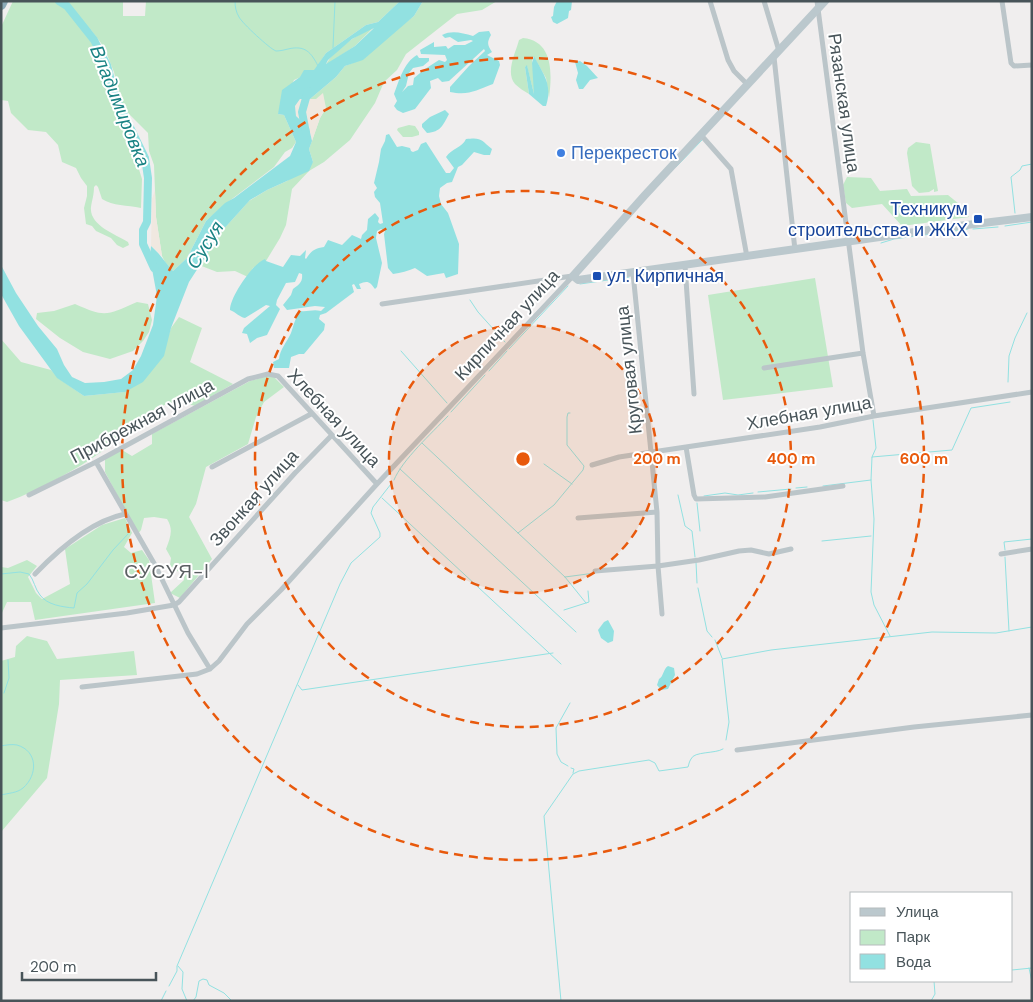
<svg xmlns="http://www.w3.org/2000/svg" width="1033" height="1002" viewBox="0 0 1033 1002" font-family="'DM Sans',sans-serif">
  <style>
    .green { fill: #c1e9c8 }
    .sand { fill: #f0e8e0 }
    .water { fill: #92e1e1; fill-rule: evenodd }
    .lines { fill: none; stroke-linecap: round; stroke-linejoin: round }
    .stream { stroke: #92e1e1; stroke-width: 1 }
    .river { stroke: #92e1e1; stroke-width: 8 }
    .street { stroke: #bbc5c9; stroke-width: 5 }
    .secondary { stroke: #bbc8cd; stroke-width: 8 }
    .highway { stroke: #8ba9b7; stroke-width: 10 }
    .ring { fill: none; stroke: #e8590c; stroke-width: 2.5; stroke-dasharray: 9 6 }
    .shop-dot { fill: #3f7fe0; stroke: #fff; stroke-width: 2 }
    .transit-dot { fill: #1a4fb4; stroke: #fff; stroke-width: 2 }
    .labels { text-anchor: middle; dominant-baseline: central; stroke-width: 4; stroke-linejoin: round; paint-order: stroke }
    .street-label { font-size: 18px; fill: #485459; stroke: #fff }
    .shop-label { font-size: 18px; fill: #366cbe; stroke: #fff; text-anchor: start }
    .transit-label { font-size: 18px; fill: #164399; stroke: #fff; text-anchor: end }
    .water-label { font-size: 19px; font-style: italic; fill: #1a8384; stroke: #fff }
    .neighbourhood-label { font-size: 19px; letter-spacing: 1px; fill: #5b5f62; stroke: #fff }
    .centre { fill: #e8590c; stroke: #fff; stroke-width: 2.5 }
    .ring-label { font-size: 15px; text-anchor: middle; font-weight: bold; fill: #e8590c; stroke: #fff; stroke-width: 4; stroke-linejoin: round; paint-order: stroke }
  </style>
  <rect width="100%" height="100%" fill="#f0eeee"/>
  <path class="green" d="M13,1H123V16H145L146,1H400L378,22L366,25L326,53L314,71L294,80L278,114L284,115L296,142L292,148L285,152L274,167L224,205L206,221L187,258L173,271L165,262L162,256L156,217L154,165L149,151L148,133L123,108L114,72L104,47L91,30L104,70L112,103L126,128L142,179L141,208C127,205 113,206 102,199L98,187L96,185L94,187C94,195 92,200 91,207C89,225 115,234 128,242L129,245L123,248L117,245L111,238L96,231L92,226L86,224L84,208L87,196V186L81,178L76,168L62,162L58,145L46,132L28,130L11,113L8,101L1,100V27Z
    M423,1H497L482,10L457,14L406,54L397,70L384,82L375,103L350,140L324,162L309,171L292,189L286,225L280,238L266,261L253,268L248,277L235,271L217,272L199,265L222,231L249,201L267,190L287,181L313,162L309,149L320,118L326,108L316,99H310L336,77L345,66L355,62L414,16Z
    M373,28L355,46L326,65C332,51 359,33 373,28Z
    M523,38C554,41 552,75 549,98L546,78L534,57L532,58L535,94H534L527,66L525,67L529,94C524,91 519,88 515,84C505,72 516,52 519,40Z
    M409,125L415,126L419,132V135L412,137H403L397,130L398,128Z
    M916,142L930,144L938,191L934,192V189L929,192L919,193L912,186L907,153L908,148Z
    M847,177L871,178L880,191L907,189L911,196L948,195L964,208L969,217L902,226L882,204L852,208L846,203L843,185Z
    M815,278L833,387L723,400L708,295Z
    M137,302L148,304L152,320L149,332L143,341L133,351L110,359L83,352L60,338L36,319L37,313L54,311L75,304C106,318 107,315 137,302Z
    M179,317L202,328L190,362L233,384L195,406C186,403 171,402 162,406C140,415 123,436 104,450C76,470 39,490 7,502L1,500V339L21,362L51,370L58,378L84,396L124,392L168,337L171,328Z
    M268,376L274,377L284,387L264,402L256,417L248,444L206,467L196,504L189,517L212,559L180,598L170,593L184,580V573L173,570L170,565L171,558L166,549C170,538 174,530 167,519L154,517L144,518L141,530L138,534L105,472V459L122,450L132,456L152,444V434L250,381Z
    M125,518L132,533L124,547L131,553L142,550L149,560L155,603L35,620L31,602H7L1,615V567L8,568L27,560L37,566L28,577L36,593L42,599L70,584L65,549L102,525Z
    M27,636L47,641L57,659L134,651L137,675L60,680L59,704L47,778L1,832V661L15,657L16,646Z"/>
  <path class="sand" d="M323,93L326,108L320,118L312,141L309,128L296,116L295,106L300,99H316Z
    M155,190L156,217L162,256L151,246L152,199Z"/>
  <path class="water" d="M400,1H423L414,16L363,60L345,66L336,77L310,99H300L295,106L296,116L309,128L312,141L309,149L313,162L309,171L267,190L250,200L222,231L189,282L171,328L164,356L143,382L125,392L84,396L57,378L19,326L1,294V265L16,293L38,326L57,349L64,365L72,377L85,383L104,382L121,379L133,370L141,356L153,325L157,296L150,258L151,246C161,255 164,261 173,271L187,258L206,221L225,203L234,198L290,156L296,142L284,115L278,114L282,90L300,77L304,70H314L326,53L366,25L378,22ZM374,28L355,46L326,64L328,60L352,39Z
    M557,1H572L571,10L569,11L568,18L557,24L553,22L551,17L553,16L554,7Z
    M489,31L491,35C487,42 487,45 492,52L487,55L499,61L500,65L493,84C476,90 469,96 450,92V87L469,66L485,51L484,49L449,81L442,82L438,78L430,81L431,88L415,109L403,113L397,110L394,106L397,101L394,94C399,81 404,62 417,55L419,58H429V61L423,66L413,68L409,73L406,86L402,92L408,86L413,85L414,78L425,69L439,60L445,62L447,60L445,55L421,54L420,50L434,42V47L446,46L448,49L454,45H465L473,41L471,40L458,42L450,37L445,38L442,35C452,30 462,33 473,36L479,32Z
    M534,56C543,74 553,84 546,106H543L529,94L525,67L527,65L534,94L532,63Z
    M580,61L587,66L598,78L590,80L583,89H579L576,80L578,73L575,62Z
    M445,110L449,114C443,125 441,132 427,133L422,127V124L430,117Z
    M389,134L397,147L402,146L410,148L411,151L413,152L418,150L421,144L426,142L446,173H450L454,168L446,157C452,148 462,148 466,139C482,137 481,140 492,149L490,155H484L474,152L462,165L458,167L452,182L447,183L440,188L439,196L441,204L448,213L459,244L458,274L446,278L444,273L427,276L415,268C408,271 401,273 393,274L388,268L384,234L385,231L381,229L377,231L376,238L382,263L377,287L375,289C370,282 368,280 359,284L361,289H357L354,284L352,285L354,292L326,313L320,315L319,319L325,324L324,330L304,354H299L291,357L289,368H274L273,362L279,359C280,349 287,342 291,333C294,325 295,317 301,311C307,312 313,309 321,311L325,307L315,306L287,310L283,305L291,295L293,289C299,285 303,282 302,274L299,273L295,282L286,283L277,300L276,305L280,309L267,335L257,338L250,343L247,334L242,333L244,328L270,306L266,305L245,318C239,317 236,312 230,310C230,297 253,263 265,259L266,261L283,267L291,255L300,256L306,250L305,258L306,259C311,251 315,248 324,247L328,240L342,245L352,235L361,239L362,235L367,230L368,219L375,213L379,218L378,222L380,224L383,223L380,203L375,197L374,192L377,188L374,183L379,162L381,149L385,141L386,135Z
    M608,620L614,631L613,641L608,643L601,638L598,630L604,622Z
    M668,666L674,668L675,675L668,689L661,690L657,685L659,679C664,676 663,669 668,666Z"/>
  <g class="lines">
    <path class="stream" d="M235,1C235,7 236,12 239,17C242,23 270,49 276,51C280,51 284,50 288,49C305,45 311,52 318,66
      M333,48L335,1
      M676,167L702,140
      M1015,213L1011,177L1020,170L1022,166L1032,164
      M1005,226L1032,222
      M973,229L998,227
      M953,238L954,231L968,229
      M881,243L894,239L946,232
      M636,276L643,275
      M580,284L629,277
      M470,300L478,312L505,342
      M509,349L568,286
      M401,351L447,403
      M489,371L507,351
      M1008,382L1009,356L1015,338L1027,313
      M451,412L485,375
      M422,443L565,577L586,603
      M872,457L876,448L873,420
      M544,464L572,484
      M400,469L576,632
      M394,480C402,460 432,433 448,416
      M823,486L871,480
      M796,488L807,487
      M758,492L791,489
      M678,495L685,526L692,531L695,557
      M704,496L725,493L738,495L753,493
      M382,498L561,664
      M697,503L700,531
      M518,533L554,505L583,470L584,466L567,445V417L568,413H570
      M822,541L871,536
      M1005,550L1004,542L1032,539
      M1005,557L1009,631
      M696,562L697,583
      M1,574L20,572L29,574C34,580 35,589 40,595C47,605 63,607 74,608L77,593L87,584L113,550L128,534
      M565,577L595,573
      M698,588L707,631L712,637
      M564,610L589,602L588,591
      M890,636L874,605L871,592L874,519L871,480L872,457L952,450L971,408L1010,402
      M715,640L722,658
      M298,685L302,690L553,653
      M4,693L9,678L8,660
      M726,740L729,722L722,659L771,650L932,632L996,633L1032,627
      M1,746C6,745 12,744 17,745C38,751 38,775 23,788C17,793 9,793 1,795
      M568,766L561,762L557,754L556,728L570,703
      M571,768L574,769L573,773
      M178,966L183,972L182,989L187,1001
      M1029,968L1032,982
      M1012,970L1032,968
      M169,986L177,971V966L340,584L351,563L380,537V533L371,513L373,507L391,484
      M161,1001L166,991
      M193,1001L196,997L199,981L203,979L207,980L209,985L224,993L232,1001
      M561,1001L544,816L573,774L579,771L649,760L655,763L659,771L688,767C689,764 689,762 691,759C694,751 715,754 723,749
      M931,1001L935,994L934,981"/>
    <path class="river" d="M59,1L67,6L94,40L107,65L115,96L122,111L145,158L148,178L147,222L143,230V244L154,268
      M306,133L302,112L308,91"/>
    <path class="street" d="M710,1L728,60L734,71L748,85
      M764,1L779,51
      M817,1L863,353L874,416
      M1002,1L1011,63L1014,66L1032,65
      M774,57L795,250
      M701,135L731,169L747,257
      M685,266L694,394
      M633,273L657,512L658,566L662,614
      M382,304L572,276
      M764,368L863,353
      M686,447L694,495L696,499L765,497L843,486
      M96,462L155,565L188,633L210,669
      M592,465L619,457L820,427L874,416L1032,392
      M212,467L311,414
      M29,495L96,462L248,379L268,374L278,376L377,484
      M578,518L657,512
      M1001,554L1032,549
      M595,571L658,566L699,560L739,551L751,550L769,554L791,549
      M35,574C58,550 92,521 125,514
      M1,628L127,613L174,605L179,602L295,473L331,436
      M82,687L197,674L210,669L219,661L247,624L281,590L377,484L573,276
      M737,750L914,727L1032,715"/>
    <path class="secondary" d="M825,1L645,195L573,276L578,280L950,227L1032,217"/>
    <path class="highway" d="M1,5L3,1"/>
  </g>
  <circle cx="523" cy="459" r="134" fill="#e8590c" fill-opacity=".12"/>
  <g class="ring">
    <circle cx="523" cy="459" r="134"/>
    <circle cx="523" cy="459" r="268"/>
    <circle cx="523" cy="459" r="401"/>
  </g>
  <circle class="shop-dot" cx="561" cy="153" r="5"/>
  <g class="transit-dot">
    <rect x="973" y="214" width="10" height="10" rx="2.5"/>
    <rect x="592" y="271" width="10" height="10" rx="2.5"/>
  </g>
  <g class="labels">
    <g class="street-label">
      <text transform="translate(844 103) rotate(82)">Рязанская улица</text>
      <text transform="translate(507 325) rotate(-47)">Кирпичная улица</text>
      <text transform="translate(629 370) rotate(-96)">Круговая улица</text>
      <text transform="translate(809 413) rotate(-10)">Хлебная улица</text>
      <text transform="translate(334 418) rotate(47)">Хлебная улица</text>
      <text transform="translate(142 421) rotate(-28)">Прибрежная улица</text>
      <text transform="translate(254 498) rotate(-48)">Звонкая улица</text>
    </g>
    <g class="shop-label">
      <text x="571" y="153">Перекресток</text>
    </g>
    <g class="transit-label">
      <text x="968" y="209">Техникум<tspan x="968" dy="21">строительства и ЖКХ</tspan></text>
      <text x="607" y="276" text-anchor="start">ул. Кирпичная</text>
    </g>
    <g class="water-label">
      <text transform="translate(120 106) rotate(68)">Владимировка</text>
      <text transform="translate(205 245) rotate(-58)">Сусуя</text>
    </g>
    <g class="neighbourhood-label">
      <text x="167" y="571">СУСУЯ-I</text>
    </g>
  </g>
  <circle cx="523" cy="459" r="8" class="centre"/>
  <g class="ring-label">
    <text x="657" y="464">200 m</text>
    <text x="791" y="464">400 m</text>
    <text x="924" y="464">600 m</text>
  </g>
  <rect width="1033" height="1002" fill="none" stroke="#485459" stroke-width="5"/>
  <rect x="850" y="892" width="162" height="90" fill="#ffffff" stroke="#b6bbbd"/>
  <rect x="860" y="908" width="25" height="8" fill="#bbc8cd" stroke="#b6bbbd"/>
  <text x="896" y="917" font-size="15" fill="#485459">Улица</text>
  <rect x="860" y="930" width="25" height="15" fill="#c1e9c8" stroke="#b6bbbd"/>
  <text x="896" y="942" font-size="15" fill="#485459">Парк</text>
  <rect x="860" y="954" width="25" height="15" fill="#92e1e1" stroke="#b6bbbd"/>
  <text x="896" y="967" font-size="15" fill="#485459">Вода</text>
  <path d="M22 972v8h134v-8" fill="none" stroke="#485459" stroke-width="2.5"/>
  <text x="30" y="972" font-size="15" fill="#485459" stroke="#ffffff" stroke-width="4" paint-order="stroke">200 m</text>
</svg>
